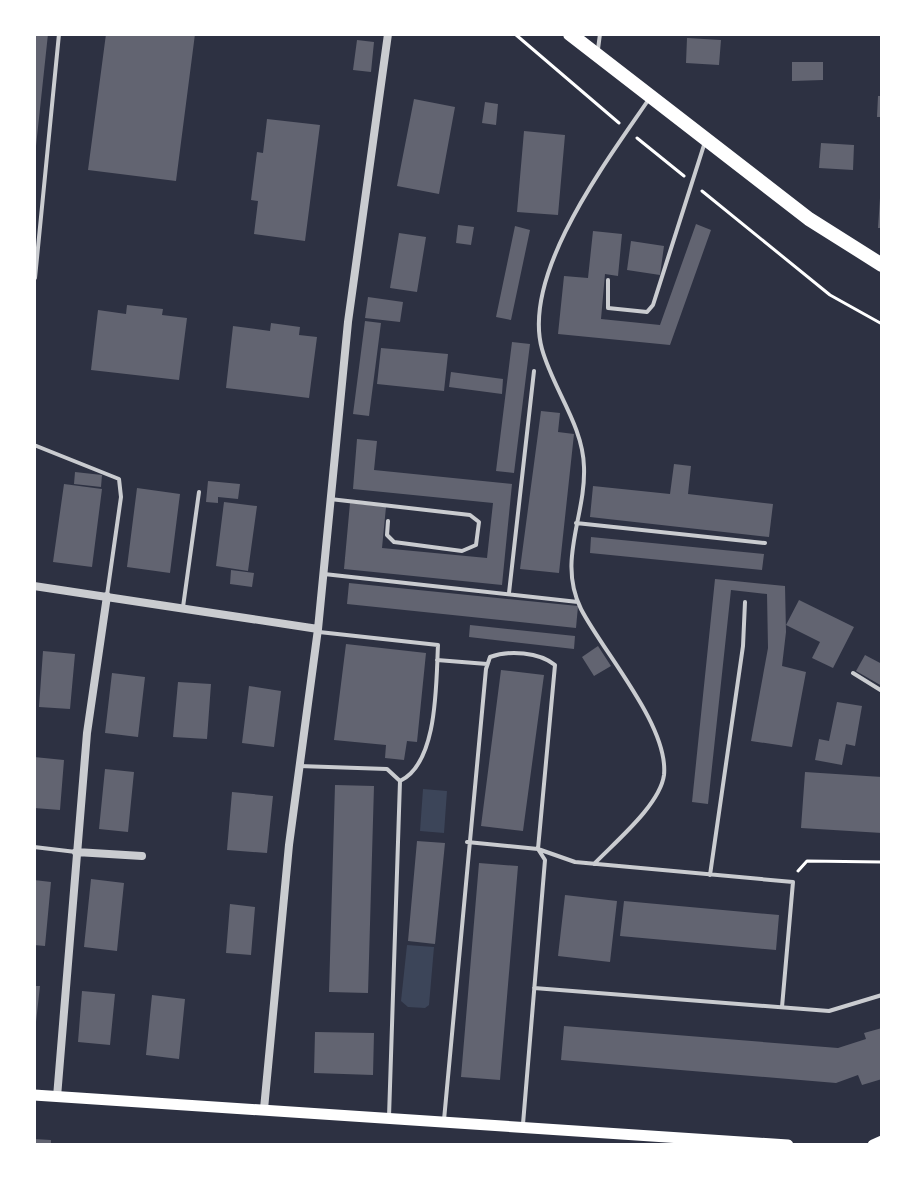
<svg xmlns="http://www.w3.org/2000/svg" width="916" height="1179" viewBox="0 0 916 1179" font-family="Roboto,sans-serif">
  <style>
    .green { fill: #3c4559 }
    .building { fill: #626471 }
    .lines { fill: none; stroke-linecap: round; stroke-linejoin: round }
    .path { stroke: #fff; stroke-width: 3 }
    .service { stroke: #caccd0; stroke-width: 4 }
    .minor { stroke: #caccd0; stroke-width: 8 }
    .secondary { stroke: #fff; stroke-width: 11 }
    .trunk { stroke: #fff; stroke-width: 14 }
  </style>
  <rect width="100%" height="100%" fill="#2d3142"/>
  <path class="green" d="M423,789L447,791L444,833L420,831Z
    M407,945L434,947L429,1005L425,1008L408,1007L401,1001Z"/>
  <path class="building" d="M34,34H48L36,146H34Z
    M106,34H195L176,181L88,170Z
    M687,38L721,40L719,65L686,63Z
    M357,40L374,42L371,72L353,70Z
    M792,62H823V80L792,81Z
    M878,96H882V117H877Z
    M414,99L455,107L439,194L397,186Z
    M485,102L498,104L496,125L482,123Z
    M267,119L320,125L305,241L254,234L258,201L251,200L257,152L263,153Z
    M524,131L565,135L558,215L517,212Z
    M821,143L854,145L853,170L819,168Z
    M880,198H882V228H878Z
    M696,224L711,230L670,345L558,334L564,276L588,278L593,231L622,234L618,276L605,274L601,319L660,325Z
    M458,225L474,227L471,245L456,243Z
    M515,226L530,230L511,320L496,317Z
    M399,233L426,237L417,292L390,288Z
    M631,241L664,246L660,275L627,270Z
    M368,297L403,302L400,322L365,318Z
    M127,305L163,309L162,315L187,318L179,380L91,370L98,310L126,314Z
    M365,321L381,323L369,416L353,414Z
    M271,323L300,327L299,335L317,337L309,398L226,388L233,326L270,331Z
    M512,342L530,344L514,473L496,471Z
    M381,348L448,354L444,391L377,384Z
    M451,372L503,379L502,394L449,387Z
    M541,411L560,413L558,432L574,434L559,573L520,569Z
    M357,439L377,441L374,470L512,484L502,585L344,569L350,503L386,507L382,548L487,558L493,503L353,489Z
    M674,464L691,466L688,494L773,504L769,537L590,517L593,486L670,494Z
    M75,472L102,475L101,487L74,484Z
    M208,481L240,484L238,499L218,497V503L206,502Z
    M64,484L102,489L92,567L53,562Z
    M137,488L180,494L170,573L127,567Z
    M224,502L257,506L248,571L216,566Z
    M591,537L764,554L762,570L590,553Z
    M231,570L254,573L252,587L230,584Z
    M715,579L785,586L786,632L782,666L806,672L792,747L751,741L768,648L767,594L731,590L708,804L692,802Z
    M349,583L578,606L576,628L347,604Z
    M799,600L854,627L833,668L812,658L820,642L786,625Z
    M470,625L575,636L574,649L469,637Z
    M346,644L426,653L417,742L407,741L404,760L385,758L386,745L334,740Z
    M598,646L611,666L594,676L582,657Z
    M43,651L75,654L70,709L39,707Z
    M865,655L882,664V686L856,671Z
    M501,670L544,675L523,831L481,826Z
    M112,673L145,677L138,737L105,733Z
    M178,682L211,684L207,739L173,737Z
    M249,686L281,691L274,747L242,743Z
    M837,702L862,706L855,746L846,744L842,765L815,760L819,739L829,741Z
    M34,757L64,760L60,810L34,808Z
    M105,769L134,772L128,832L99,829Z
    M805,772L882,777V833L801,828Z
    M335,785L374,786L368,993L329,992Z
    M232,792L273,796L267,853L227,850Z
    M417,841L445,843L435,944L408,941Z
    M479,863L518,866L500,1080L461,1077Z
    M91,879L124,883L117,951L84,947Z
    M34,880L51,882L45,946L34,945Z
    M565,895L617,901L610,962L558,956Z
    M624,901L779,915L776,950L620,936Z
    M230,904L255,907L251,955L226,953Z
    M34,986H40L36,1022H34Z
    M82,991L115,994L110,1045L78,1042Z
    M152,995L185,999L179,1059L146,1055Z
    M564,1026L838,1048L866,1039L864,1033L882,1028V1079L862,1085L858,1075L836,1083L561,1060Z
    M315,1032L374,1033L373,1075L314,1073Z
    M34,1139L51,1140V1145H34Z"/>
  <g class="lines">
    <path class="path" d="M515,34L619,123
      M637,138L684,176
      M702,191L830,295L882,324
      M798,871L807,861L882,862"/>
    <path class="service" d="M598,49L600,34
      M35,278L59,34
      M608,280V308L647,312L653,305L704,145
      M34,445L119,479L121,497L107,595
      M330,499L470,515L479,522L476,545L462,551L394,542L387,535L388,521
      M576,523L765,543
      M324,574L578,602
      M509,593L534,371
      M183,607L199,492
      M319,632L438,645C436,684 438,763 400,781
      M437,660L487,664
      M853,673L882,691
      M299,766L387,769L400,781L389,1117
      M467,842L538,849L545,860L523,1124
      M34,847L76,852
      M594,864C615,842 660,805 664,775C669,726 603,652 581,609C557,561 586,516 584,467C583,425 553,389 542,349C521,273 609,158 649,99
      M710,875L743,646L745,602
      M534,988L829,1011L882,995
      M444,1120L486,669L490,657C509,650 539,652 555,665L538,849L575,862L793,882L782,1007"/>
    <path class="minor" d="M34,586L318,629
      M76,852L142,856
      M57,1097L87,733L107,596
      M264,1109L289,845L318,629L348,322L388,34"/>
    <path class="secondary" d="M34,1095L788,1145
      M873,1145L882,1141"/>
    <path class="trunk" d="M570,34L809,219L882,265"/>
  </g>
  <rect width="916" height="1179" fill="none" stroke="#ffffff" stroke-width="72"/>
</svg>
